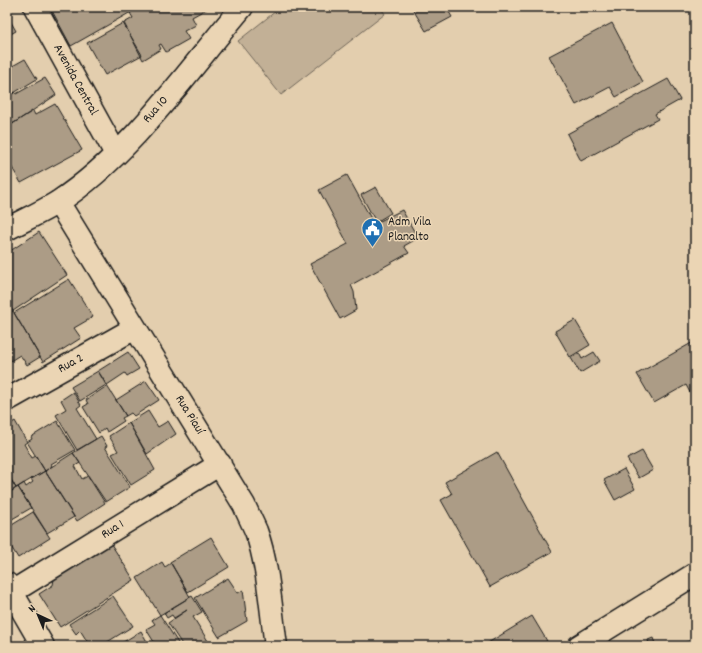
<svg xmlns="http://www.w3.org/2000/svg" width="702" height="653" viewBox="0 0 702 653" font-family="Dekko,sans-serif">
  <style>
    .grass { fill: #c2b096; stroke: #6f6659 }
    .building { fill: #ac9c86; stroke: #1c1c1c }
    .lines { fill: none; stroke-linecap: round; stroke-linejoin: round }
    .minor-casing { stroke: #1c1c1c; stroke-width: 25 }
    .minor { stroke: #ebd5b4; stroke-width: 22 }
    .labels { text-anchor: middle; dominant-baseline: central; stroke-width: 3; stroke-linejoin: round; paint-order: stroke }
    .street-label { font-size: 13px; fill: #1c1c1c; stroke: #ebd5b4 }
    .poi-label { font-size: 13px; fill: #1c1c1c; stroke: #ebd5b4; text-anchor: start }
  </style>
  <rect width="100%" height="100%" fill="#e3ceae"/>
  <filter id="ink" filterUnits="userSpaceOnUse"><feTurbulence type="fractalNoise" baseFrequency=".025" numOctaves="2"/><feDisplacementMap in="SourceGraphic" scale="8" xChannelSelector="R" yChannelSelector="G"/><feConvolveMatrix kernelMatrix="1 2 1 2 8 2 1 2 1" color-interpolation-filters="sRGB"/></filter>
  <g filter="url(#ink)">
    <path class="grass" d="M281,7H380L385,14L281,95L238,41Z"/>
    <path class="building" d="M50,7H137L138,8L71,46Z
      M140,7H210L192,17L196,25L184,31L189,39L166,52L161,44L159,45L161,49L143,60L124,23L133,18L130,13Z
      M415,7H446L452,17L426,31L412,8Z
      M7,15L16,31L7,36Z
      M123,23L142,55L105,75L87,43Z
      M612,23L643,82L616,97L610,87L576,105L549,56Z
      M25,59L37,79L7,97V69Z
      M45,78L56,95L8,127L7,97L15,92L16,94Z
      M668,79L680,100L655,114L658,119L581,161L567,134Z
      M55,104L82,150L21,183L7,159V127L33,111L35,115Z
      M347,175L374,224L402,210L418,238L404,246L409,253L351,285L354,292L356,310L340,319L310,264L348,244L319,190Z
      M376,187L391,213L376,222L361,195Z
      M39,232L67,275L13,311L7,302V253Z
      M69,279L93,317L74,328L81,338L43,362L14,313Z
      M13,311L40,357L27,365L20,355L7,363V315Z
      M575,320L590,345L570,357L555,331Z
      M695,341V402L686,385L654,403L637,374Z
      M128,352L139,369L127,376L125,373L107,385L98,371Z
      M594,352L600,361L580,373L571,358L579,353L582,359Z
      M98,371L106,385L80,401L71,387Z
      M146,381L159,400L134,416L131,413L126,416L116,400Z
      M107,386L126,416L122,418L124,421L107,432L105,428L99,433L83,407L88,404L86,400Z
      M73,392L81,405L77,408L96,439L77,450L56,415L66,409L61,400Z
      M148,411L158,427L168,421L176,434L147,454L129,423Z
      M15,421L27,442L24,444L32,458L36,456L45,471L16,488L7,473V426Z
      M57,421L75,450L51,464L52,466L45,471L27,442L32,439L31,437Z
      M129,423L155,470L131,485L112,454L118,451L109,436Z
      M101,436L107,446L105,447L130,487L106,502L73,453Z
      M642,451L653,470L639,478L627,459Z
      M497,452L552,552L490,587L441,500L452,494L445,482Z
      M73,453L80,463L75,466L82,479L88,476L105,503L77,521L45,471Z
      M624,469L635,489L615,500L604,480Z
      M45,471L74,517L47,533L18,487L24,483L26,487L33,482L31,479Z
      M7,473L16,488L7,494Z
      M18,487L31,508L7,522V494Z
      M33,512L50,538L18,558L7,540V528Z
      M211,537L229,567L188,592L170,562Z
      M111,544L134,580L60,627L39,594L53,585L54,579Z
      M162,562L165,567L171,563L190,597L160,615L137,578Z
      M228,578L238,593L243,590L247,621L219,637L195,598Z
      M113,596L133,626L101,646H90L80,630L76,634L69,624Z
      M192,596L202,612L193,617L208,641L200,646H183L168,623L187,610L174,618L172,615L167,618L164,613Z
      M160,615L180,646H117L141,631L149,645L154,642L146,629L155,624L152,620Z
      M532,616L547,641L539,646H483Z
      M653,638L656,646H642L649,644L648,640Z
      M695,639V646H674L693,640Z"/>
    <g class="lines">
      <defs>
        <path id="minor" d="M35,7L116,154
          M58,202L244,505C248,514 252,522 256,531C268,563 271,611 276,646
          M7,229C24,220 42,212 58,202C130,155 187,72 242,7
          M7,400L135,328
          M7,584L43,646
          M7,595L220,464
          M579,646L695,574"/>
      </defs>
      <use href="#minor" class="minor-casing"/>
      <use href="#minor" class="minor"/>
    </g>
  </g>
  <defs>
    <symbol id="civic-pin" viewBox="-11 -11 22 30"><path d="M0 17L-7.5 6A9.5 9.5 0 1 1 7.5 6Z" fill="#1f6fb2" stroke="#ebd5b4"/><path d="M-.6-6.5H3V-4.5H.6V-3L4-1V1h2V6H-6V1h2V-1L-.6-3ZM-1.2 2.5V6h2.4V2.5Z" fill="#fff"/></symbol>
  </defs>
  <g fill-rule="evenodd">
    <use href="#civic-pin" x="360" y="216" width="25" height="34"/>
  </g>
  <g class="labels">
    <g class="street-label">
      <text transform="translate(75 80) rotate(61)">Avenida Central</text>
      <text transform="translate(156 110) rotate(-49)">Rua 10</text>
      <text transform="translate(71 364) rotate(-29)">Rua 2</text>
      <text transform="translate(189 415) rotate(58)">Rua Piauí</text>
      <text transform="translate(113 530) rotate(-32)">Rua 1</text>
    </g>
    <g class="poi-label">
      <text x="388" y="222">Adm Vila<tspan x="388" dy="15">Planalto</tspan></text>
    </g>
  </g>
  <rect width="702" height="653" fill="none" stroke="#ebd5b4" stroke-width="24"/>
  <rect x="12" y="12" width="678" height="629" fill="none" stroke="#1c1c1c" stroke-width="1.5" filter="url(#ink)"/>
  <g transform="translate(38 615) rotate(316)" stroke="#ebd5b4" stroke-width="3" paint-order="stroke">
  <path d="M0-3L7 15L0 10L-7 15Z" fill="#1c1c1c"/>
  <text y="-6" font-size="11" font-weight="bold" text-anchor="middle" fill="#1c1c1c">N</text>
  </g>
</svg>
